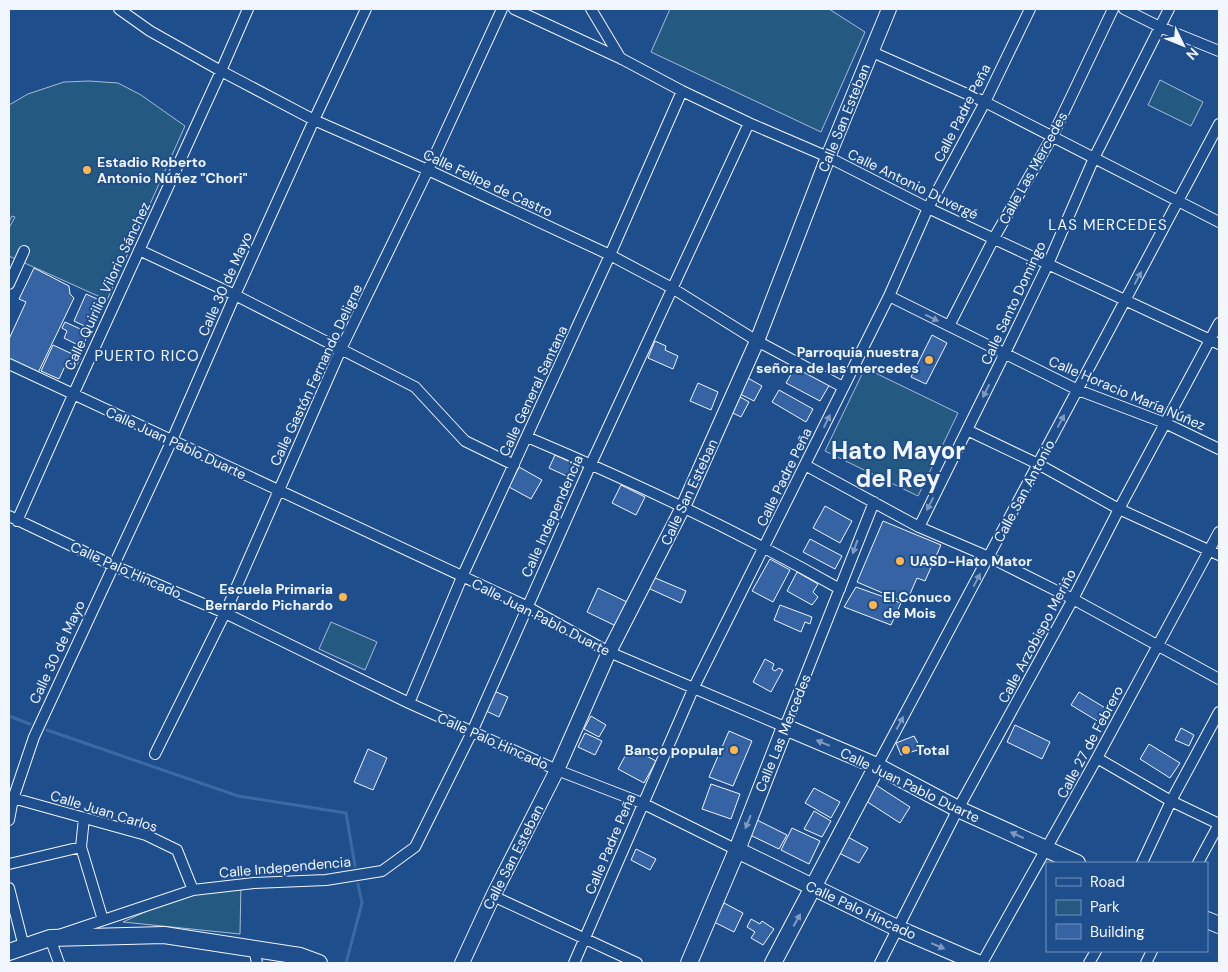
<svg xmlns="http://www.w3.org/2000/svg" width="1228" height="972" viewBox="0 0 1228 972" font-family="'DM Sans',sans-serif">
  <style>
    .green { fill: #245a82; stroke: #a8bbd7 }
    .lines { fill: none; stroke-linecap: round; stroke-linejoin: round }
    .stream { stroke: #3b69a3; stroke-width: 3 }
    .building { fill: #3563a3; stroke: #f2f6ff }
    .street-casing { stroke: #f2f6ff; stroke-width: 12 }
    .secondary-casing { stroke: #f2f6ff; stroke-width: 16 }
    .primary-casing { stroke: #f2f6ff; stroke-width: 18 }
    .street { stroke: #1f4e8c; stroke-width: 10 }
    .secondary { stroke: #1f4e8c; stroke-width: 14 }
    .primary { stroke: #1f4e8c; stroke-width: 16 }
    .oneway { fill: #7e9ac0 }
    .poi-dot { fill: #ffb74d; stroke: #1f4e8c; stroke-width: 2 }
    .labels { text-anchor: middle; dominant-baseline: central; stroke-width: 4; stroke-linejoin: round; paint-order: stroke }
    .street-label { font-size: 14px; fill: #f2f6ff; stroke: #1f4e8c }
    .poi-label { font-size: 14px; font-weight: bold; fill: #f2f6ff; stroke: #1f4e8c; text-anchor: start }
    .neighbourhood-label { font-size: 15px; letter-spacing: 1px; fill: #f2f6ff; stroke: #1f4e8c }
    .town-label { font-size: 24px; font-weight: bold; fill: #f2f6ff; stroke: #1f4e8c }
  </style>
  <rect width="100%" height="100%" fill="#1f4e8c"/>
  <path class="green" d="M670,9H829L865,32L821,132L651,52Z
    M1160,80L1203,102L1191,126L1148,105Z
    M89,81L118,83L141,95L185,126L107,300L9,256V228L15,217L12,216L9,222V105L28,94L64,82Z
    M865,368L958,413L918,496L825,451Z
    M331,622L377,642L365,670L319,649Z
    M241,884L240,934L123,922L193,890Z"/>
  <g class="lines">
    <path class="stream" d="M9,716L30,724
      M47,730L238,796L346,813L355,866
      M346,963L362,903L358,884"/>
  </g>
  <path class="building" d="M34,268L69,286L70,294L74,298L36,377L9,364V339L26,302L19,299Z
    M86,294L104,302L91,329L74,321Z
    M65,322L89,333L84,343L80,341L78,345L64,338L67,331L62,328Z
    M932,335L947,343L926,384L911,377Z
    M655,341L666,346L665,350L678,356L673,369L648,358Z
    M53,345L81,358L76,366L67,362L59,379L41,371Z
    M797,364L830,384L820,401L786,383Z
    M746,377L762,386L754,401L738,393Z
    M698,383L718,392L711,410L690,401Z
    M779,390L813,409L806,422L772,402Z
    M735,394L749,402L741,417L727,410Z
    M555,455L579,466L573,479L549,468Z
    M519,467L542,480L531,499L509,487Z
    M621,485L645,497L636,515L612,503Z
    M825,506L852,521L840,543L813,528Z
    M883,521L941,545L925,581L917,578L906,603L857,582Z
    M810,539L842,556L835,569L803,552Z
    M770,559L790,570L773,602L752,591Z
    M797,572L818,584L813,592L818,597L812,605L787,591Z
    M653,577L686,591L681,603L648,588Z
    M856,587L901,603L891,625L844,607Z
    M598,588L627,602L616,626L587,612Z
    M780,605L812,617L810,624L805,622L801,632L774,620Z
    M765,659L774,664L772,669L775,671L779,668L783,670L771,692L753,682Z
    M494,691L508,697L499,717L484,710Z
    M1079,692L1107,709L1099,722L1071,705Z
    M591,716L606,725L599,737L584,729Z
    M1015,725L1050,742L1042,759L1007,742Z
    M1181,728L1194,735L1189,746L1175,740Z
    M729,731L752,741L733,786L709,777Z
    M585,733L602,741L595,755L578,747Z
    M914,736L921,749L901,755L896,743Z
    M1149,744L1180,763L1170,778L1140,759Z
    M630,747L656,761L644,783L618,769Z
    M368,749L387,758L373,790L354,782Z
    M711,784L740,794L731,819L702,809Z
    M876,785L910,807L900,823L866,801Z
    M814,788L840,802L831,818L805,803Z
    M814,811L831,821L822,837L804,829Z
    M755,819L787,835L779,849L748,834Z
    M792,828L820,841L809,864L781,850Z
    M846,836L868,848L859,863L837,852Z
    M636,849L656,859L650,870L631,860Z
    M724,903L743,913L734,932L714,922Z
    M751,919L760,924L762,921L774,929L763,945L751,938L755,932L747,927Z"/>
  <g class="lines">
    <defs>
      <path id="street" d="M119,9L150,31L221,71L314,120L428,170L610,255L672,288L757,341L843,387
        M514,9L622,59L682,91L749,123L828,157L928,208L1219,344
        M591,9L621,59
        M1124,9L1160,27L1219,51
        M870,51L985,102L1219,222
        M139,250L235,295L415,387L465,441L514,465
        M9,284L24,251
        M889,296L1078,390L1165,423L1219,449
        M949,326L994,238L1052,137L1113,9
        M9,364L526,606L609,652L785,727L874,502
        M967,430L1038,464L1119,509L1219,555
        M527,437C634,482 739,532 840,589
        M805,465L919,527L989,557L1073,599L1219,679
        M9,516L112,565L225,613L409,703L557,770L642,803L737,850
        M17,521L73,395L221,71L248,9
        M919,527L1005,353L1048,264L1094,158L1169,9
        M409,703L462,577L610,255L682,91
        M155,754L225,613L341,349L428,170L502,9
        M1097,758L1171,801L1219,824
        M877,766L1219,124
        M9,797L146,835L177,850L193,890
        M84,818L81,847L103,920
        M9,820L13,799L34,737L172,440L235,295L314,120L366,9
        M1142,863L1171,801L1219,712
        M1198,863L1219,824
        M9,864L81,847
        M9,888L24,947
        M493,896L637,963
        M254,949L257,963
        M59,963L50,938L193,890L254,883L326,880L382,871L415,847L472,732L591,464L749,123
        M574,963L694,687L889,296L928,208L985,102L1030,9
        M880,963L958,809L1073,599L1119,509L1219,323
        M982,963L1097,758L1219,532
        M1089,963L1096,951
        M1146,963L1152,951"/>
      <path id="secondary" d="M462,963L493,896L557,770L609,652L683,507L757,341L828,157L889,9"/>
      <path id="primary" d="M737,850L899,929L978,963
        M1207,920L1219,925
        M9,952L50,938L164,935L300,956L319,963
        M689,963L737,850L785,727L877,766L958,809L1077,863
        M773,963L877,766"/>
    </defs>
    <use href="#street" class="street-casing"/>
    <use href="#secondary" class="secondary-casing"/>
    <use href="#primary" class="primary-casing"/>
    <use href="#street" class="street"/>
    <use href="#secondary" class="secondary"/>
    <use href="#primary" class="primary"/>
  </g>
  <defs><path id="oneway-solid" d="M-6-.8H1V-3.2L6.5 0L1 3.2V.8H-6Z" transform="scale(1.25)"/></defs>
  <g class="oneway">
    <use href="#oneway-solid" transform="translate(1138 278) rotate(-62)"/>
    <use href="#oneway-solid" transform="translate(932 318) rotate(26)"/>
    <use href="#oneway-solid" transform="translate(986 391) rotate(117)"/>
    <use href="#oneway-solid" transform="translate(827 421) rotate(-64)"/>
    <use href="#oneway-solid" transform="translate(1061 421) rotate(-62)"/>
    <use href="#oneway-solid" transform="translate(930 504) rotate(117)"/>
    <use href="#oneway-solid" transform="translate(855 547) rotate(110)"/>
    <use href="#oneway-solid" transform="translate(977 580) rotate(-62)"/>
    <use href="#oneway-solid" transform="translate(900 723) rotate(-62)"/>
    <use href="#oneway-solid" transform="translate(823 743) rotate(-157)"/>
    <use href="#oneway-solid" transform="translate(748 822) rotate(112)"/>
    <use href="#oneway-solid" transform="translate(1017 835) rotate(-156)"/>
    <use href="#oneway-solid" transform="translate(797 920) rotate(-61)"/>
    <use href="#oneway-solid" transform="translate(938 946) rotate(23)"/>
  </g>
  <g class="poi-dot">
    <circle cx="87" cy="170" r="5"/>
    <circle cx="929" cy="360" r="5"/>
    <circle cx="900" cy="561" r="5"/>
    <circle cx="343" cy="597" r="5"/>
    <circle cx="873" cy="605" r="5"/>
    <circle cx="734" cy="750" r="5"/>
    <circle cx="906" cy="750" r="5"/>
  </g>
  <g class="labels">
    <g class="street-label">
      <text transform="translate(962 113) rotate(-63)">Calle Padre Peña</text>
      <text transform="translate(844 118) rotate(-68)">Calle San Esteban</text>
      <text transform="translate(1033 168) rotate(-61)">Calle Las Mercedes</text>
      <text transform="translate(488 183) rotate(25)">Calle Felipe de Castro</text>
      <text transform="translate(913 184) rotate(26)">Calle Antonio Duvergé</text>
      <text transform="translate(225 284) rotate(-66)">Calle 30 de Mayo</text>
      <text transform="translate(107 286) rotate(-65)">Calle Quirilio Vilorio Sánchez</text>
      <text transform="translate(1013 303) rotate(-65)">Calle Santo Domingo</text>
      <text transform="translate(316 375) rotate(-65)">Calle Gastón Fernando Deligne</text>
      <text transform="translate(533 391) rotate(-65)">Calle General Santana</text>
      <text transform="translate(1127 393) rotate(23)">Calle Horacio María Núñez</text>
      <text transform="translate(176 443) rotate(25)">Calle Juan Pablo Duarte</text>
      <text transform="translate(784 477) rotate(-64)">Calle Padre Peña</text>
      <text transform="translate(1024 491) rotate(-62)">Calle San Antonio</text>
      <text transform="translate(689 492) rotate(-65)">Calle San Esteban</text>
      <text transform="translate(552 516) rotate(-66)">Calle Independencia</text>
      <text transform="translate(126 570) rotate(24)">Calle Palo Hincado</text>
      <text transform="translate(541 617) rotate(27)">Calle Juan Pablo Duarte</text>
      <text transform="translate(1037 636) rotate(-62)">Calle Arzobispo Meriño</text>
      <text transform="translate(57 652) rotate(-65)">Calle 30 de Mayo</text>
      <text transform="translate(783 733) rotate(-68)">Calle Las Mercedes</text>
      <text transform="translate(493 741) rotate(24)">Calle Palo Hincado</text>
      <text transform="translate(1090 742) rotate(-62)">Calle 27 de Febrero</text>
      <text transform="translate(910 785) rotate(26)">Calle Juan Pablo Duarte</text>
      <text transform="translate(104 811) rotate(17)">Calle Juan Carlos</text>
      <text transform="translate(610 844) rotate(-67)">Calle Padre Peña</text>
      <text transform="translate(513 857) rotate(-63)">Calle San Esteban</text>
      <text transform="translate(285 867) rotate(-5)">Calle Independencia</text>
      <text transform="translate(861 910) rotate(25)">Calle Palo Hincado</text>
    </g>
    <g class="poi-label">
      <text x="97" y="162">Estadio Roberto<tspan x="97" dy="16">Antonio Núñez "Chori"</tspan></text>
      <text x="919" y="352" text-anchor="end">Parroquia nuestra<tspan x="919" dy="16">señora de las mercedes</tspan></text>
      <text x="910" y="561">UASD-Hato Mator</text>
      <text x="333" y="589" text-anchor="end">Escuela Primaria<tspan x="333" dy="16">Bernardo Pichardo</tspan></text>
      <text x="883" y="597">El Conuco<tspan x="883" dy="16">de Mois</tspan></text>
      <text x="724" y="750" text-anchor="end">Banco popular</text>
      <text x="916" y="750">Total</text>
    </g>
    <g class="neighbourhood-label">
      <text x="1108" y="225">LAS MERCEDES</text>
      <text x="147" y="356">PUERTO RICO</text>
    </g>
    <g class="town-label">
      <text x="898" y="450">Hato Mayor<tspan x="898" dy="28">del Rey</tspan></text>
    </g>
  </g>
  <rect width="1228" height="972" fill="none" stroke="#f2f6ff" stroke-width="20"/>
  <rect x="1046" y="862" width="162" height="90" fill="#1f4e8c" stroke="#7391ba"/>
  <rect x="1056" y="878" width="25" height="8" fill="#1f4e8c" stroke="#7391ba"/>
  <text x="1090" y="887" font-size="15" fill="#f2f6ff">Road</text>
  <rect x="1056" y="900" width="25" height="15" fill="#245a82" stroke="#7391ba"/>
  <text x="1090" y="912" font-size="15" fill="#f2f6ff">Park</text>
  <rect x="1056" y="924" width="25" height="15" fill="#3563a3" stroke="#7391ba"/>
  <text x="1090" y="937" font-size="15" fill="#f2f6ff">Building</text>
  <g transform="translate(1183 45) rotate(133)" stroke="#1f4e8c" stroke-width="4" paint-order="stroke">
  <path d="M0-4L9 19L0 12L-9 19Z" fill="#f2f6ff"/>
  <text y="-8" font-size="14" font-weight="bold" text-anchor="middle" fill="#f2f6ff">N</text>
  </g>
</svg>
